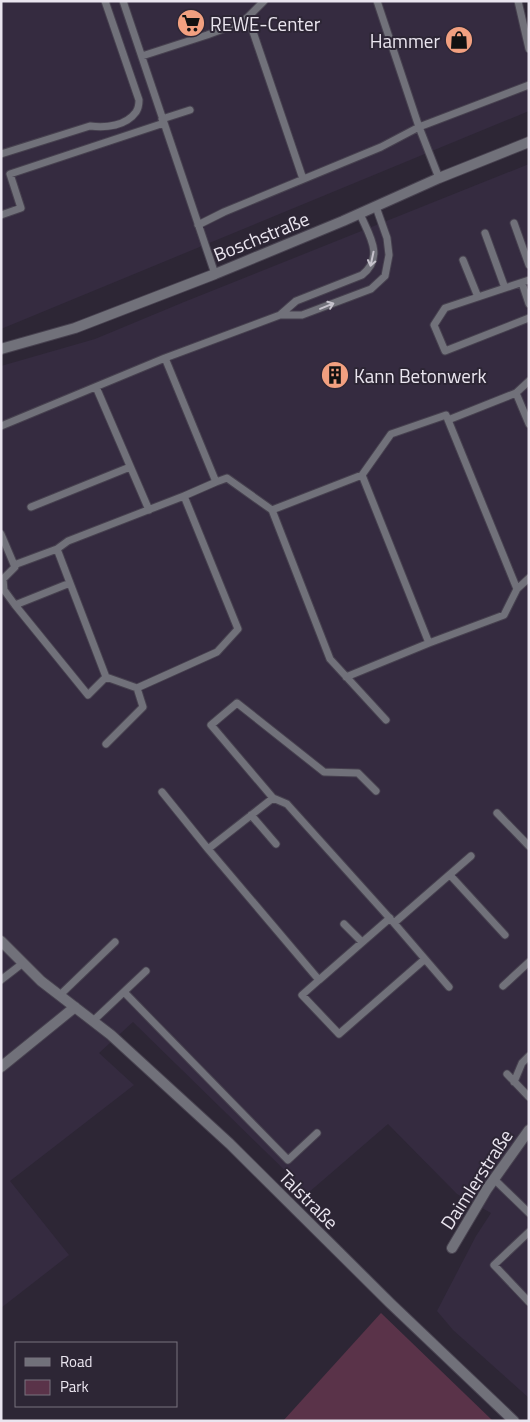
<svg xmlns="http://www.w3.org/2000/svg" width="530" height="1422" viewBox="0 0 530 1422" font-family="'Titillium Web',sans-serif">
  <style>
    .built { fill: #352b40 }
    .green { fill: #5a3349 }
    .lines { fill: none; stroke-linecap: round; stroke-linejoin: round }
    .lane-casing { stroke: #47414f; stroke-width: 9 }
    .street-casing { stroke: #47414f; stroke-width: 12 }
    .lane { stroke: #71717a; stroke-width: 7 }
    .street { stroke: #71717a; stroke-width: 10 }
    .oneway { stroke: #c6c2cc }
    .labels { text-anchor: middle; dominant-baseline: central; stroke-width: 4; stroke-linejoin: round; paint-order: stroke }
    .poi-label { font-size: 19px; fill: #eae5ef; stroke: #2d2635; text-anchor: start }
    .street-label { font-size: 19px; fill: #eae5ef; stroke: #2d2635 }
  </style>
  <rect width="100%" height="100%" fill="#2d2635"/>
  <path class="built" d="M1,1H519L529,43V111L1,329Z
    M529,164V1398L453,1330L437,1311L476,1236L491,1213L457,1194L388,1124L308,1193L133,1022L99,1053L134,1085L10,1181L69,1255L1,1308V366L95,339L184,302Z"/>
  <path class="green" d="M381,1313L493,1421H283Z"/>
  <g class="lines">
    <defs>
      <path id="lane" d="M123,1L215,274
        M264,1L248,17L303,179
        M377,1L419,127L439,178
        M518,1L529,49
        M142,56L207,35L242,22L248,17
        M162,119L190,110
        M1,154L90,126C106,128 126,126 136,112C138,109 139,103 139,100L105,1
        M1,215L21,208L10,174L164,123
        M514,223L529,265
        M198,225L224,212L381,147L419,127L529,85
        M485,233L505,288
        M463,260L478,297
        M529,280L445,308L434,325L445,351L529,318
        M522,283L529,304
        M280,315H302L371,289L385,276L389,255L387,238L376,207
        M165,358L216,482L184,496
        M96,387L149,510
        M516,393L529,381
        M448,420L516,393L529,424
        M1,426L165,358L280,315L296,301L362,275C385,257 369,235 360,214
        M362,475L391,434L446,415L517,589L504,615L429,643
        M216,482L227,478L272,510L330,659L386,720
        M31,507L130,467
        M272,510L362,475L429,643L346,677
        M1,534L15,567L3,579L4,590L15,605L88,695L106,677L70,583L15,605
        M57,549L68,541L184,496L238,629L217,652L137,688
        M14,565L57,549L70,583
        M517,589L529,578
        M106,744L143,707L137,688L106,677
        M376,791L358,773L324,772L237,703L211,725L273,798L287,804L394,923L471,856
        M162,792L208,849L273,798
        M497,813L529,846
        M251,815L276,844
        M208,849L319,980L390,918
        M450,875L505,935
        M394,923L449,987
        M344,924L362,942
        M1,980L23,963
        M319,980L302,995L339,1034L425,959
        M503,986L529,962
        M124,992L288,1160L317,1133
        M60,995L115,942
        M93,1021L146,971
        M507,1074L529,1097
        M514,1082L522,1063L529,1056
        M494,1179L529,1213
        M529,1232L494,1265L529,1302"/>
      <path id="street" d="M1,349L75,328L215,274L343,221L439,178L529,142
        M1,941L41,981L111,1035L230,1144L390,1303L514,1421
        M1,1067L75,1007
        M452,1248L487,1189L529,1130"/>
    </defs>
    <use href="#lane" class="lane-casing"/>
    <use href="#street" class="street-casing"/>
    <use href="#lane" class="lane"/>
    <use href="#street" class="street"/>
  </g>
  <defs><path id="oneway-shaft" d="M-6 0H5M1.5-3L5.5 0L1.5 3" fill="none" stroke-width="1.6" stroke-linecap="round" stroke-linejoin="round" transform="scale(1.25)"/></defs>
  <g class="oneway">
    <use href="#oneway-shaft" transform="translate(372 259) rotate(102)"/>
    <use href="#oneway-shaft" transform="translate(327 306) rotate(-22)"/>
  </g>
  <defs>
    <symbol id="supermarket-disc" viewBox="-11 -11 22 22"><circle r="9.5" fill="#f2a080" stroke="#2d2635"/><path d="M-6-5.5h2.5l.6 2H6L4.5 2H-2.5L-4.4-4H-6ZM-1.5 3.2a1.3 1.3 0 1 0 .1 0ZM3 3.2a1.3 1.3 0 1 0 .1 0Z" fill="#111"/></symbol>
    <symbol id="shop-disc" viewBox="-11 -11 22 22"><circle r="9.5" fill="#f2a080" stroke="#2d2635"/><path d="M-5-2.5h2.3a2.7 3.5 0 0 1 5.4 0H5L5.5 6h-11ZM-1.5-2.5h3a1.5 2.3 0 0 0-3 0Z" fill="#111"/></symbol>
    <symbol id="building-disc" viewBox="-11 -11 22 22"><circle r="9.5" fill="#f2a080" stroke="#2d2635"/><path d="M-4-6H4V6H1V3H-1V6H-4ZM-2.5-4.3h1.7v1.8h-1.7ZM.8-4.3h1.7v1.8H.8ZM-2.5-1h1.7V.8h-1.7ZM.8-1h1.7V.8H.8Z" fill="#111"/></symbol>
  </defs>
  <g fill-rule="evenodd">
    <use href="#supermarket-disc" x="175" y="7" width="32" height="32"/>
    <use href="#shop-disc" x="443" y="24" width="32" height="32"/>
    <use href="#building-disc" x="319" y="359" width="32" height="32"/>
  </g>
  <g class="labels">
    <g class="poi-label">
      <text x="210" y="23">REWE-Center</text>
      <text x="440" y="40" text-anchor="end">Hammer</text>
      <text x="354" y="375">Kann Betonwerk</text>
    </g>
    <g class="street-label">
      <text transform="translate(261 236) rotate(-22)">Boschstraße</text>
      <text transform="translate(476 1179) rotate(-57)">Daimlerstraße</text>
      <text transform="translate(309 1199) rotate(45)">Talstraße</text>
    </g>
  </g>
  <rect width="530" height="1422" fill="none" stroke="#eae5ef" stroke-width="5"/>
  <rect x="15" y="1342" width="162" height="65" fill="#2d2635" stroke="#79727f"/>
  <rect x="25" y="1358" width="25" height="8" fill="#71717a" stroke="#79727f"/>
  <text x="60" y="1367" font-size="15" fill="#eae5ef">Road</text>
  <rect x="25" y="1380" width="25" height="15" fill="#5a3349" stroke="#79727f"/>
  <text x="60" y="1392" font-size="15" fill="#eae5ef">Park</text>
</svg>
